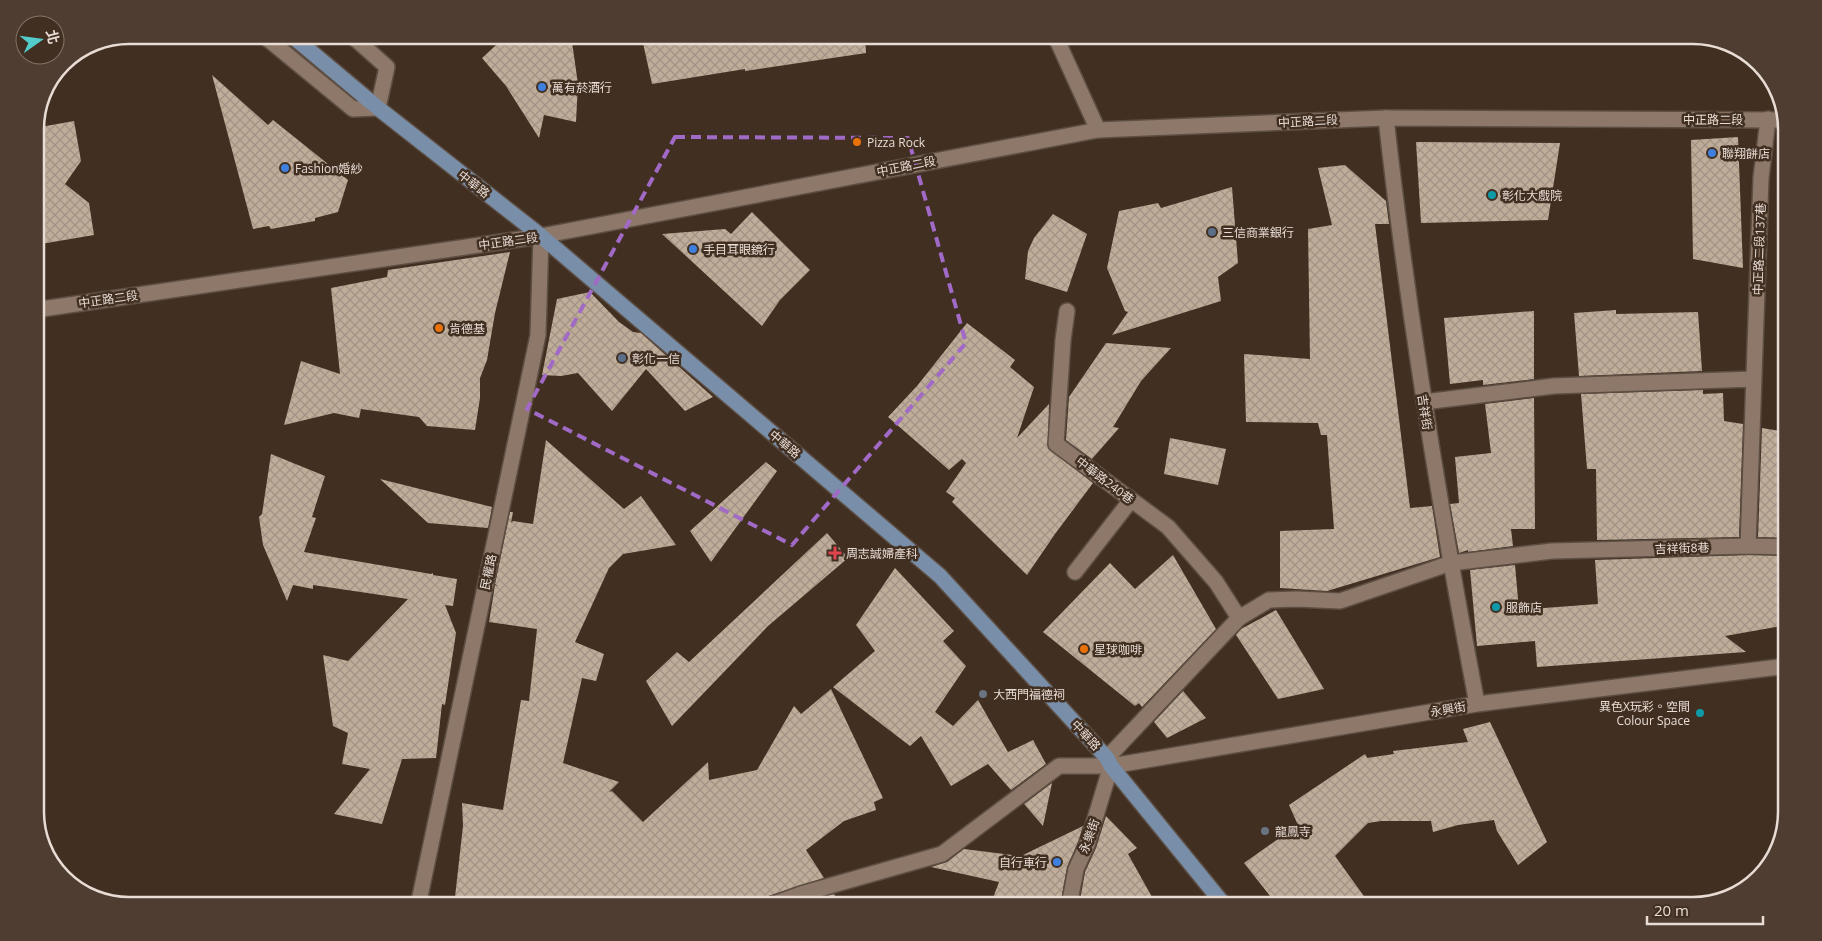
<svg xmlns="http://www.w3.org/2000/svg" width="1822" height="941" viewBox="0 0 1822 941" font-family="'Open Sans','Noto Sans TC',sans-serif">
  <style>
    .building { fill: url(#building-cross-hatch) }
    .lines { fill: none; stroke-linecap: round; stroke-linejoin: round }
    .lane-casing { stroke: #5d4e43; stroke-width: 18 }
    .street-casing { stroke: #5d4e43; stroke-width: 18 }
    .secondary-casing { stroke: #5d4e43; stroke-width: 18 }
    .primary-casing { stroke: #5d4e43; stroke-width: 18 }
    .lane { stroke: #8d7869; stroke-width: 15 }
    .street { stroke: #8d7869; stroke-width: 15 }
    .secondary { stroke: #8d7869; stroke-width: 15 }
    .primary { stroke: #798ea8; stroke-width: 15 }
    .marked { fill: none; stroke: #a16ac6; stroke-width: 4; stroke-dasharray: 10 6; stroke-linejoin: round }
    .shop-dot { fill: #3f7fe0; stroke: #412f22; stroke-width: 2 }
    .food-dot { fill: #e8710a; stroke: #412f22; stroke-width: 2 }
    .culture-dot { fill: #0f9aa8; stroke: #412f22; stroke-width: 2 }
    .service-dot { fill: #5c6f8a; stroke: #412f22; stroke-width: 2 }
    .health-dot { fill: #e0444e; stroke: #412f22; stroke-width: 2 }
    .worship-dot { fill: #6b7280; stroke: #412f22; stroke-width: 2 }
    .labels { text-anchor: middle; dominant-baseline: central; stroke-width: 5; stroke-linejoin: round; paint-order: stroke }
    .poi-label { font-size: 12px; fill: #e8dcd4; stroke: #412f22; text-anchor: start }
    .street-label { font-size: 12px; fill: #e8dcd4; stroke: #412f22 }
    .rim { fill: none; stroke: #e8dcd4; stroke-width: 2.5 }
  </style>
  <defs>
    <pattern id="building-cross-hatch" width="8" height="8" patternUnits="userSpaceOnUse" patternTransform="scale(1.25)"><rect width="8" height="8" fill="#bfad9a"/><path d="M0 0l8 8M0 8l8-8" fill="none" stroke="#a19284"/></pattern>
  </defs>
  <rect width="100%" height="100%" fill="#412f22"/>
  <path class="building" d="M507,35H571L578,84L576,122L544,115L539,138L506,86L482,58Z
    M690,35H865L866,53L745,71V69L652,84L643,43L690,37Z
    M212,75L268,125L273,120L348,180L338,212L315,218V221L271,229L269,226L253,229Z
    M74,121L81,161L65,184L89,203L94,235L35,245V128Z
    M1738,137L1743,268L1693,259L1691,140Z
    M1416,142L1560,143L1548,220L1421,223Z
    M1345,165L1386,201L1389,224H1375L1410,508L1432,506L1440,557L1327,591L1280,588V531L1334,529L1327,435H1321L1318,423L1246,422L1244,354L1310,359L1308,229L1332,225L1318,168Z
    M1232,187L1238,263L1218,277L1221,301L1112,335L1128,312L1125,311L1107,268L1119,211L1158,203L1161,208Z
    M752,212L810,270L780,300L762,326L662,234L725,229L731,234Z
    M1053,214L1087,234L1067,292L1025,279L1028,251L1034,238Z
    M510,252L495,313L487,360L480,378V398L475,430L427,426L419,417L361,409L359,418L334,413L284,425L301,361L340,374L331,288L387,277L388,270Z
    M590,292L619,322L633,332L641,333L713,397L685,411L646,369L612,411L578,373L561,376L542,375L557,299Z
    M1616,310V314L1698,312L1702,371L1579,376L1574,313Z
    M1534,311V379L1483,385V380L1450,384L1444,318Z
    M967,323L1015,360L1010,367L1034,387L1017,438L1049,404L1048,448L1093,483L1055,534L1027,575L952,502L955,498L946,492L966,463L962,459L949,470L888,417L917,386Z
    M1106,343L1171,348L1141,381L1113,427L1119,428L1092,459L1066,440L1069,397Z
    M1703,390V394L1723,393L1724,421L1743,424L1739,537L1597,540L1596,469H1587L1581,394Z
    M1534,398L1535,529H1511L1513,546L1468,552V550L1459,553L1450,504L1459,503L1455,457L1491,453L1485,404Z
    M1762,428L1787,432V538L1758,537Z
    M1170,438L1226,449L1218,485L1164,474Z
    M546,440L624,509L641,496L676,545L623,554L609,568L575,642L604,654L596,681L582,678L563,763L619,782L609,792L612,791L643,822L708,762L709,780L757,770L794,706L801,714L831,689L883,798L874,802L876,810L844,821L806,850L824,878L765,897L761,900L759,906H454L463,826L462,803L503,810L521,700L529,701L537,629L489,622L495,585L498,586L495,584L510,512H513L511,523L513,521L533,524Z
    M271,454L325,476L312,517L316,518L304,552L431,574L433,573V575L457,579L453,606L445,605L456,633L445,705L442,704L436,758L402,759L382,824L334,814L370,769L342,764L348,733L333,726L323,655L348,661L408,599L313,585V589L293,585L287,601L263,545L259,517L262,514Z
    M766,462L777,471L711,562L690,531Z
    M380,479L492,507L488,528L428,523Z
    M827,533L848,558L768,626L672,726L646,681L677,652L689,662Z
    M1173,555L1216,629L1142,707L1139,703L1135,706L1043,632L1110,563L1135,589Z
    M1748,555L1787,556V625L1725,636L1746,652L1537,667L1535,641L1477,646L1470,570L1515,565L1519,610L1598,604L1595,560Z
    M895,568L954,631L943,641L966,666L935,712L953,726L978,700L1008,752L1033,740L1046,764L1011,790L988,764L951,786L921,736L910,746L833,687L875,651L856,625Z
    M1276,610L1324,689L1278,699L1236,635L1241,629Z
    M1183,691L1206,718L1167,738L1154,722Z
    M1490,722L1547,842L1518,865L1497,831L1494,820L1458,825L1433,832L1431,821H1381L1368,823L1335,856L1371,906H1278L1244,863L1298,825L1289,805L1365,754L1368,759L1367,758L1394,754L1393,751L1468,742L1463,729Z
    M1052,783L1043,826L1024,804Z
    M1106,816L1137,848L1128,854L1157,906H1079L1085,872L1096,848Z
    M1083,826L1078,842L1067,867L1060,906H990L999,882L931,867L947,862L964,849L1021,856Z
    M834,894L842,906H795L804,903Z"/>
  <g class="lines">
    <defs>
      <path id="lane" d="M263,35L353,109L378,108L387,67L351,35
        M1067,311L1063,340L1056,444L1168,527L1216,582L1239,618
        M1424,402L1554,386L1753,379
        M1748,546L1787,547
        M1075,572L1131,500
        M1107,758L1239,618L1269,600L1296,599L1340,601L1451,563L1552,551L1748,546L1761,178L1768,119
        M768,906L801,894L942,854L1059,766H1111"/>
      <path id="street" d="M1052,35L1057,40L1098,130
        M1386,118C1408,315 1440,510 1477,704
        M418,906L538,335L541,236
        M1069,906L1076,869L1087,845L1111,766L1477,704L1787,666"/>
      <path id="secondary" d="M35,310L541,236L1098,130L1386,118L1786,120"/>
      <path id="primary" d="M291,35L378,108L541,236L940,576L1107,758L1111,766L1225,906"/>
    </defs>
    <use href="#lane" class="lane-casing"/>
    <use href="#street" class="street-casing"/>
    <use href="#secondary" class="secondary-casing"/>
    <use href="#primary" class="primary-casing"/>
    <use href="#lane" class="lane"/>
    <use href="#street" class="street"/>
    <use href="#secondary" class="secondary"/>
    <use href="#primary" class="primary"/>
  </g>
  <path class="marked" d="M675,137L908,138L966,343L792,545L527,409Z"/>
  <g class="shop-dot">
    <circle cx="542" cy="87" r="5"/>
    <circle cx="1712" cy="153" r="5"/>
    <circle cx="285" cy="168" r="5"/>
    <circle cx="693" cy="249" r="5"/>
    <circle cx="1057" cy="862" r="5"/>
  </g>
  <g class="food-dot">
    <circle cx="857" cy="142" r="5"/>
    <circle cx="439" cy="328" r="5"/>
    <circle cx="1084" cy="649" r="5"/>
  </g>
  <g class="culture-dot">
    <circle cx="1492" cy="195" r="5"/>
    <circle cx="1496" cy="607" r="5"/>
    <circle cx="1700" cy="713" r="5"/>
  </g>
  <g class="service-dot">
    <circle cx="1212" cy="232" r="5"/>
    <circle cx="622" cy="358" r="5"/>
  </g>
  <path class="health-dot" d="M832.5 545.5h5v5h5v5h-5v5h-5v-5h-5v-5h5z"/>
  <g class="worship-dot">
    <circle cx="983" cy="694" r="5"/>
    <circle cx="1265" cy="831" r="5"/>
  </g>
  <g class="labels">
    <g class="poi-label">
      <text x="552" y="87">萬有菸酒行</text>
      <text x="867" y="142">Pizza Rock</text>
      <text x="1722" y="153">聯翔餅店</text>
      <text x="295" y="168">Fashion婚紗</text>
      <text x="1502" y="195">彰化大戲院</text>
      <text x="1222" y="232">三信商業銀行</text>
      <text x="703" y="249">手目耳眼鏡行</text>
      <text x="449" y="328">肯德基</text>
      <text x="632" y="358">彰化一信</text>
      <text x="846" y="553">周志誠婦產科</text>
      <text x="1506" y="607">服飾店</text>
      <text x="1094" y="649">星球咖啡</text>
      <text x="993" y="694">大西門福德祠</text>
      <text x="1690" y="706" text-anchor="end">異色X玩彩。空間<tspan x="1690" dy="14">Colour Space</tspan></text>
      <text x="1275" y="831">龍鳳寺</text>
      <text x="1047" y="862" text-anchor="end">自行車行</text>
    </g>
    <g class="street-label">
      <text x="1713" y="119">中正路二段</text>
      <text transform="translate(1308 121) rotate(-3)">中正路二段</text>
      <text transform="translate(906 166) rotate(-11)">中正路二段</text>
      <text transform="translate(474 184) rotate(38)">中華路</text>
      <text transform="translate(508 241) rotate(-8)">中正路二段</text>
      <text transform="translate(1759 249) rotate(-88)">中正路二段137巷</text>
      <text transform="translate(108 299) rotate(-8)">中正路二段</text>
      <text transform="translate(1425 412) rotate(81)">吉祥街</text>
      <text transform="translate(785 444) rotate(40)">中華路</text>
      <text transform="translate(1105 480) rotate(37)">中華路240巷</text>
      <text transform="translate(1682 548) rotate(-2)">吉祥街8巷</text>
      <text transform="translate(488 572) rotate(-78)">民權路</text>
      <text transform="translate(1448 709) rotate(-10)">永興街</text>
      <text transform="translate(1086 735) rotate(47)">中華路</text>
      <text transform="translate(1089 836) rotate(-70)">永樂街</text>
    </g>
  </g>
  <path d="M0 0H1822V941H0ZM129 44H1693A85 85 0 0 1 1778 129V812A85 85 0 0 1 1693 897H129A85 85 0 0 1 44 812V129A85 85 0 0 1 129 44Z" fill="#4e3d30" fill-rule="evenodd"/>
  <path class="rim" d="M129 44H1693A85 85 0 0 1 1778 129V812A85 85 0 0 1 1693 897H129A85 85 0 0 1 44 812V129A85 85 0 0 1 129 44Z"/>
  <g transform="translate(40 40) rotate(76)"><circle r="24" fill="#412f22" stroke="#847469"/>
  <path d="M0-4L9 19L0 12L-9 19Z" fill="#53cdcb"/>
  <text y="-8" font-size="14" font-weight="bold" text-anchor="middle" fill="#e8dcd4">北</text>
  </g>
  <path d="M1647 916v8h116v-8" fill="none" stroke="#e8dcd4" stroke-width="2.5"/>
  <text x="1654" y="916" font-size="15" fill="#e8dcd4" stroke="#412f22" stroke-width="4" paint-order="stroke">20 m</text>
</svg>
